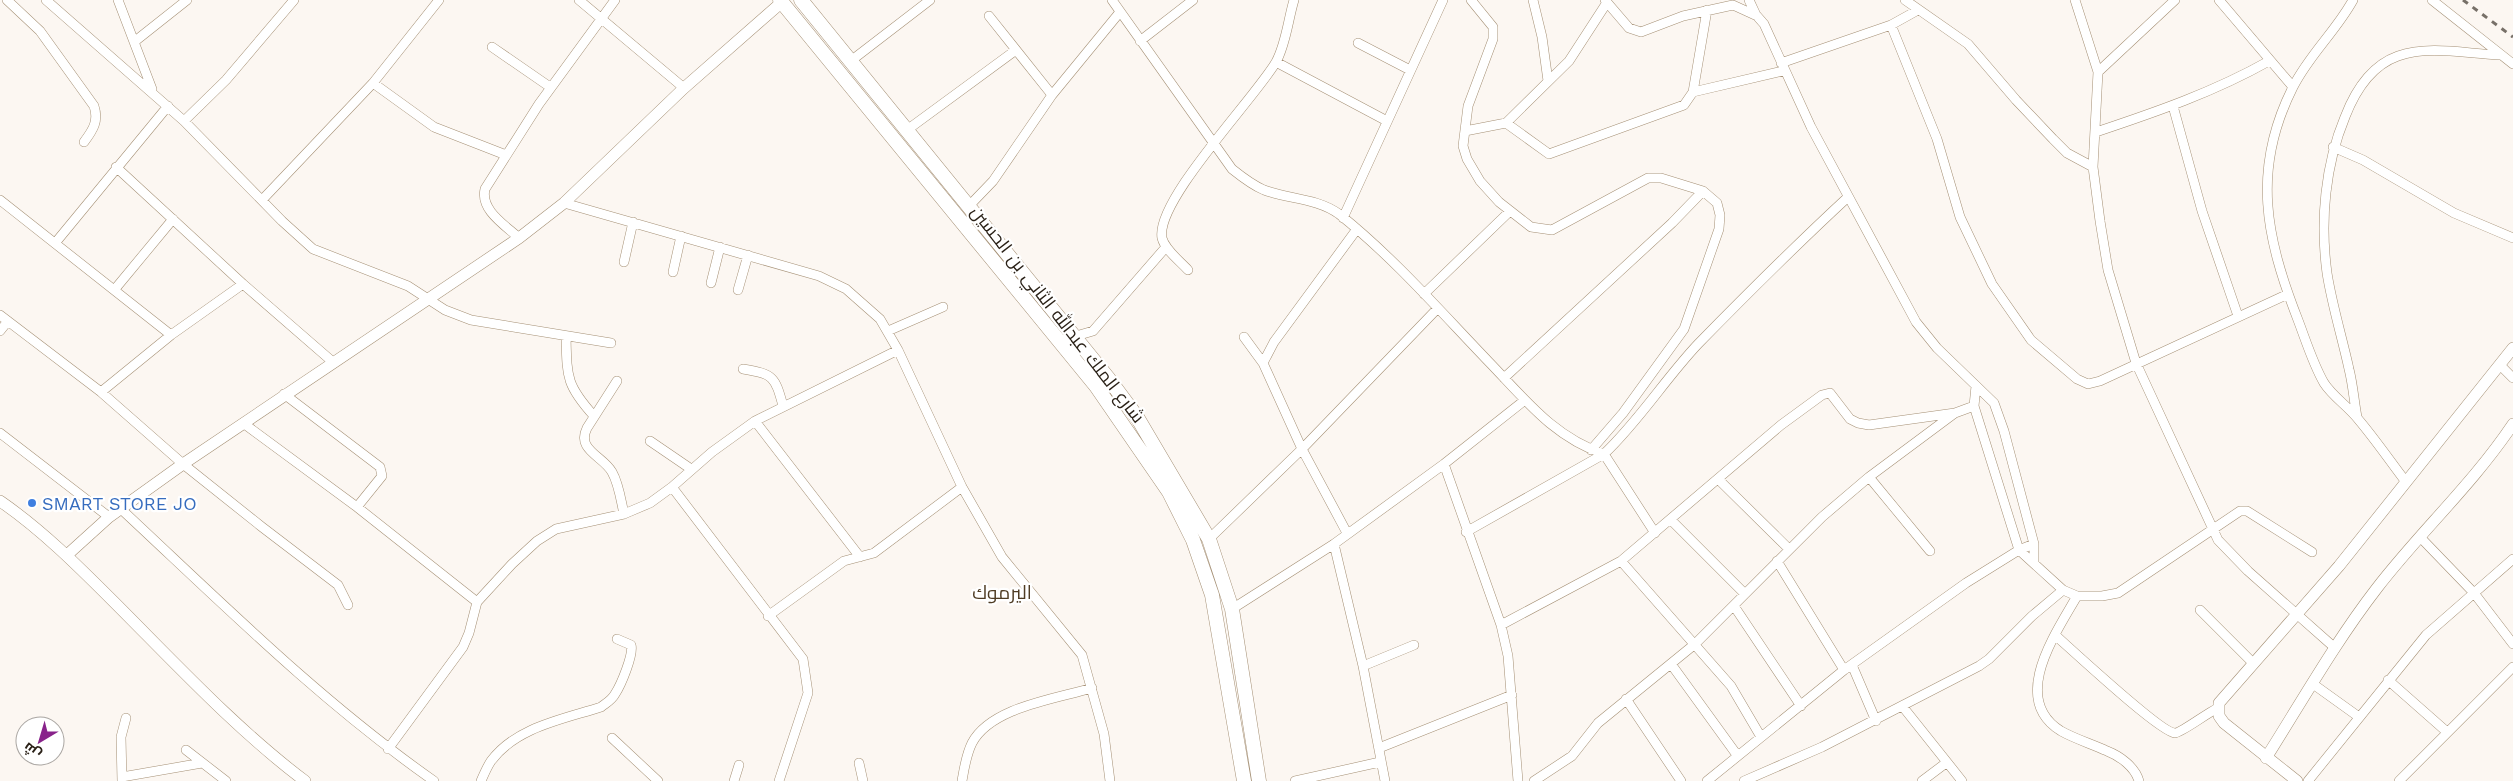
<svg xmlns="http://www.w3.org/2000/svg" width="2513" height="781" viewBox="0 0 2513 781" font-family="'Work Sans',Cairo,sans-serif">
  <style>
    .lines { fill: none; stroke-linecap: round; stroke-linejoin: round }
    .minor-casing { stroke: #a59075; stroke-width: 10 }
    .tertiary-casing { stroke: #a59075; stroke-width: 12 }
    .primary-casing { stroke: #a59075; stroke-width: 15 }
    .minor { stroke: #fff; stroke-width: 9 }
    .tertiary { stroke: #fff; stroke-width: 11 }
    .primary { stroke: #fff; stroke-width: 14 }
    .rail { stroke: #777068; stroke-width: 3; stroke-dasharray: 6 6; stroke-linecap: butt }
    .shop-dot { fill: #3f7fe0; stroke: #fff; stroke-width: 2 }
    .labels { text-anchor: middle; dominant-baseline: central; stroke-width: 4.5; stroke-linejoin: round; paint-order: stroke }
    .street-label { font-size: 18px; fill: #2a2117; stroke: #fff }
    .shop-label { font-size: 18px; fill: #366cbe; stroke: #fff; text-anchor: start }
    .neighbourhood-label { font-size: 19px; fill: #4f3c24; stroke: #fff }
  </style>
  <rect width="100%" height="100%" fill="#fcf7f2"/>
  <g class="lines">
    <defs>
      <path id="minor" d="M7,0L40,31L94,106C99,121 93,130 84,142
        M46,0L184,121L282,221L313,249L408,286L445,310L471,320L611,343
        M118,0L152,89
        M579,0L684,88
        M1112,0L1232,169C1242,177 1252,185 1264,190C1288,199 1317,198 1339,214C1393,257 1440,311 1488,361C1524,398 1553,437 1604,454C1639,421 1665,379 1698,344C1747,294 1796,245 1848,197
        M1471,0L1493,27V39L1468,106L1463,146L1467,159L1480,181L1499,202L1531,227L1552,230L1648,178H1661L1703,191L1717,203L1720,215L1719,229L1684,329L1623,413L1591,450
        M1533,0L1542,37L1548,81
        M1605,0L1629,28L1641,32L1683,16L1733,5L1757,16L1764,24L1811,127L1916,322L1937,348L1994,403L2004,431L2034,544V562
        M1749,0L1756,15
        M1905,0L1968,44L2016,100L2053,139L2067,153L2093,167
        M2075,0L2098,72L2093,167L2100,221L2108,270L2136,363L2218,540L2248,571L2335,648
        M2219,0L2293,87
        M2353,0C2336,31 2309,55 2293,87C2251,170 2266,238 2298,320C2306,341 2313,364 2324,383C2333,397 2348,406 2358,419C2375,439 2390,461 2406,482
        M2432,0L2513,64
        M989,16L1052,95
        M1891,25L1937,139L1960,217L1992,284L2031,340L2077,379L2088,384L2100,381L2288,294
        M1140,41L1193,0
        M134,42L187,0
        M1358,43L1410,70
        M492,47L550,87
        M852,60L930,0
        M1276,62L1387,121
        M1781,63L1891,25L1918,10
        M2098,72L2175,0
        M373,83L434,127L506,155
        M1693,92L1783,71
        M2173,106L2202,211L2238,316
        M184,121L226,80L294,0
        M1506,123L1549,154L1684,105L1693,92L1707,10
        M907,130L1016,50
        M1465,131L1506,123L1569,61L1606,4
        M2096,132C2156,112 2214,92 2269,61
        M2333,147L2363,160L2454,213L2513,238
        M116,167L243,284L334,363
        M0,200L171,335
        M262,200L373,83L439,0
        M564,203L819,276L846,289L880,319L898,350L962,487L1002,557L1082,655L1104,734L1110,781
        M968,207L993,181L1052,95L1120,12
        M1343,218L1443,0
        M519,238C505,225 480,210 485,189L539,104L615,0
        M56,242L168,106
        M624,262L633,222
        M1188,270C1180,261 1165,250 1162,238C1155,201 1255,98 1276,62C1286,44 1288,20 1294,0
        M673,272L681,236
        M711,283L720,247
        M115,289L173,219
        M738,290L748,255
        M1424,294L1509,212
        M0,315L101,392L183,464L262,527L338,585L348,605
        M0,331L8,321
        M888,331L943,307
        M566,336C567,377 566,385 594,416
        M1244,337L1263,363
        M1059,341L1093,331L1166,247
        M2500,365L2513,378
        M743,369C773,374 775,376 783,406
        M1504,378L1672,223L1703,191
        M617,381L587,428C576,450 603,456 612,472C619,484 621,501 624,514
        M1976,386L1974,406L2019,550L2063,590L2077,596H2102L2118,593L2240,511H2247L2312,552
        M101,392L171,335L243,284
        M284,394L380,467L382,476L357,507
        M2357,417C2354,401 2353,385 2349,369C2342,337 2332,305 2327,273C2320,221 2325,165 2345,117C2355,91 2370,66 2398,56C2430,45 2467,54 2500,55
        M755,421L860,557
        M243,423L357,507L477,602
        M0,433L109,517
        M650,441L691,469
        M1444,464L1501,625L1508,656L1518,781
        M1869,477L1930,551
        M1719,480L1789,549
        M672,487L803,659L808,693L779,781
        M121,509C223,604 320,701 434,781
        M1671,520L1745,594
        M1466,532L1604,454L1655,533
        M1347,533L1302,449L1263,363L1274,342L1357,229
        M2420,537L2474,593L2513,644
        M1209,539L1302,449L1437,309
        M1334,544L1363,666L1385,781
        M1621,561L1731,686L1761,737
        M1777,561L1844,670
        M2077,596C2056,633 2009,699 2061,731C2075,739 2092,744 2107,751C2120,756 2135,767 2139,781
        M1734,606L1801,706
        M1232,609L1334,544L1444,464L1525,400
        M2200,610L2253,663
        M768,616L844,561L874,553L962,487
        M1501,625L1621,561L1781,425L1822,395L1830,393L1850,419L1858,423L1869,425L1955,413
        M2055,635C2071,649 2161,733 2175,733C2181,733 2207,713 2218,708
        M1671,664L1737,755
        M1852,665L1876,721
        M1363,666L1414,645
        M2388,680L2447,732
        M2313,684L2359,717
        M1626,699L1681,781
        M1903,707L1962,781
        M612,738L658,781
        M1379,748L1512,695
        M388,749L463,647L469,633L477,602L512,564L537,541L556,529L624,514L650,503L672,487L712,452L755,421L898,350
        M186,750L226,781
        M859,763L863,781
        M122,777L202,763
        M122,781L121,737L126,718
        M481,781C484,774 487,767 491,761C516,727 564,719 601,707C606,703 612,700 615,694C621,685 634,654 631,645L617,639
        M734,781L739,765
        M962,781C964,769 966,755 972,743C991,707 1056,699 1092,688
        M1295,781L1380,762
        M1534,781L1572,756L1598,723L1695,644L1822,517L1869,477L1955,413L1974,406
        M1707,781L1844,670L1966,583L2019,550L2034,544
        M1744,781L1822,747L1979,666L1989,659L2032,616L2063,590
        M1922,781L1946,763
        M2308,781L2426,635L2513,559
        M2399,781L2513,667"/>
      <path id="tertiary" d="M0,501C42,530 78,566 114,602C174,662 237,730 305,781
        M67,555L109,517L183,464L519,238L564,203L684,88L782,2
        M2266,758C2302,701 2336,641 2377,588C2421,531 2472,485 2513,424
        M2297,781L2224,723L2219,716V703L2339,566L2513,348"/>
      <path id="primary" d="M780,0L1096,386L1169,492L1193,540L1212,595L1244,781
        M801,0L1108,378L1137,417L1209,539L1232,609L1259,781"/>
    </defs>
    <use href="#minor" class="minor-casing"/>
    <use href="#tertiary" class="tertiary-casing"/>
    <use href="#primary" class="primary-casing"/>
    <use href="#minor" class="minor"/>
    <use href="#tertiary" class="tertiary"/>
    <use href="#primary" class="primary"/>
    <path class="rail" d="M2463,0L2513,37"/>
  </g>
  <circle class="shop-dot" cx="32" cy="503" r="5"/>
  <g class="labels">
    <g class="street-label">
      <text transform="translate(1058 314) rotate(52)">شارع الملك عبدالله الثاني بن الحسين</text>
    </g>
    <g class="shop-label">
      <text x="42" y="503">SMART STORE JO</text>
    </g>
    <g class="neighbourhood-label">
      <text x="1002" y="592">اليرموك</text>
    </g>
  </g>
  <g transform="translate(40 741) rotate(218)"><circle r="24" fill="#ffffff" stroke="#aaa6a2"/>
  <path d="M0-4L9 19L0 12L-9 19Z" fill="#88238a"/>
  <text y="-8" font-size="14" font-weight="bold" text-anchor="middle" fill="#2a2117">ش</text>
  </g>
</svg>
